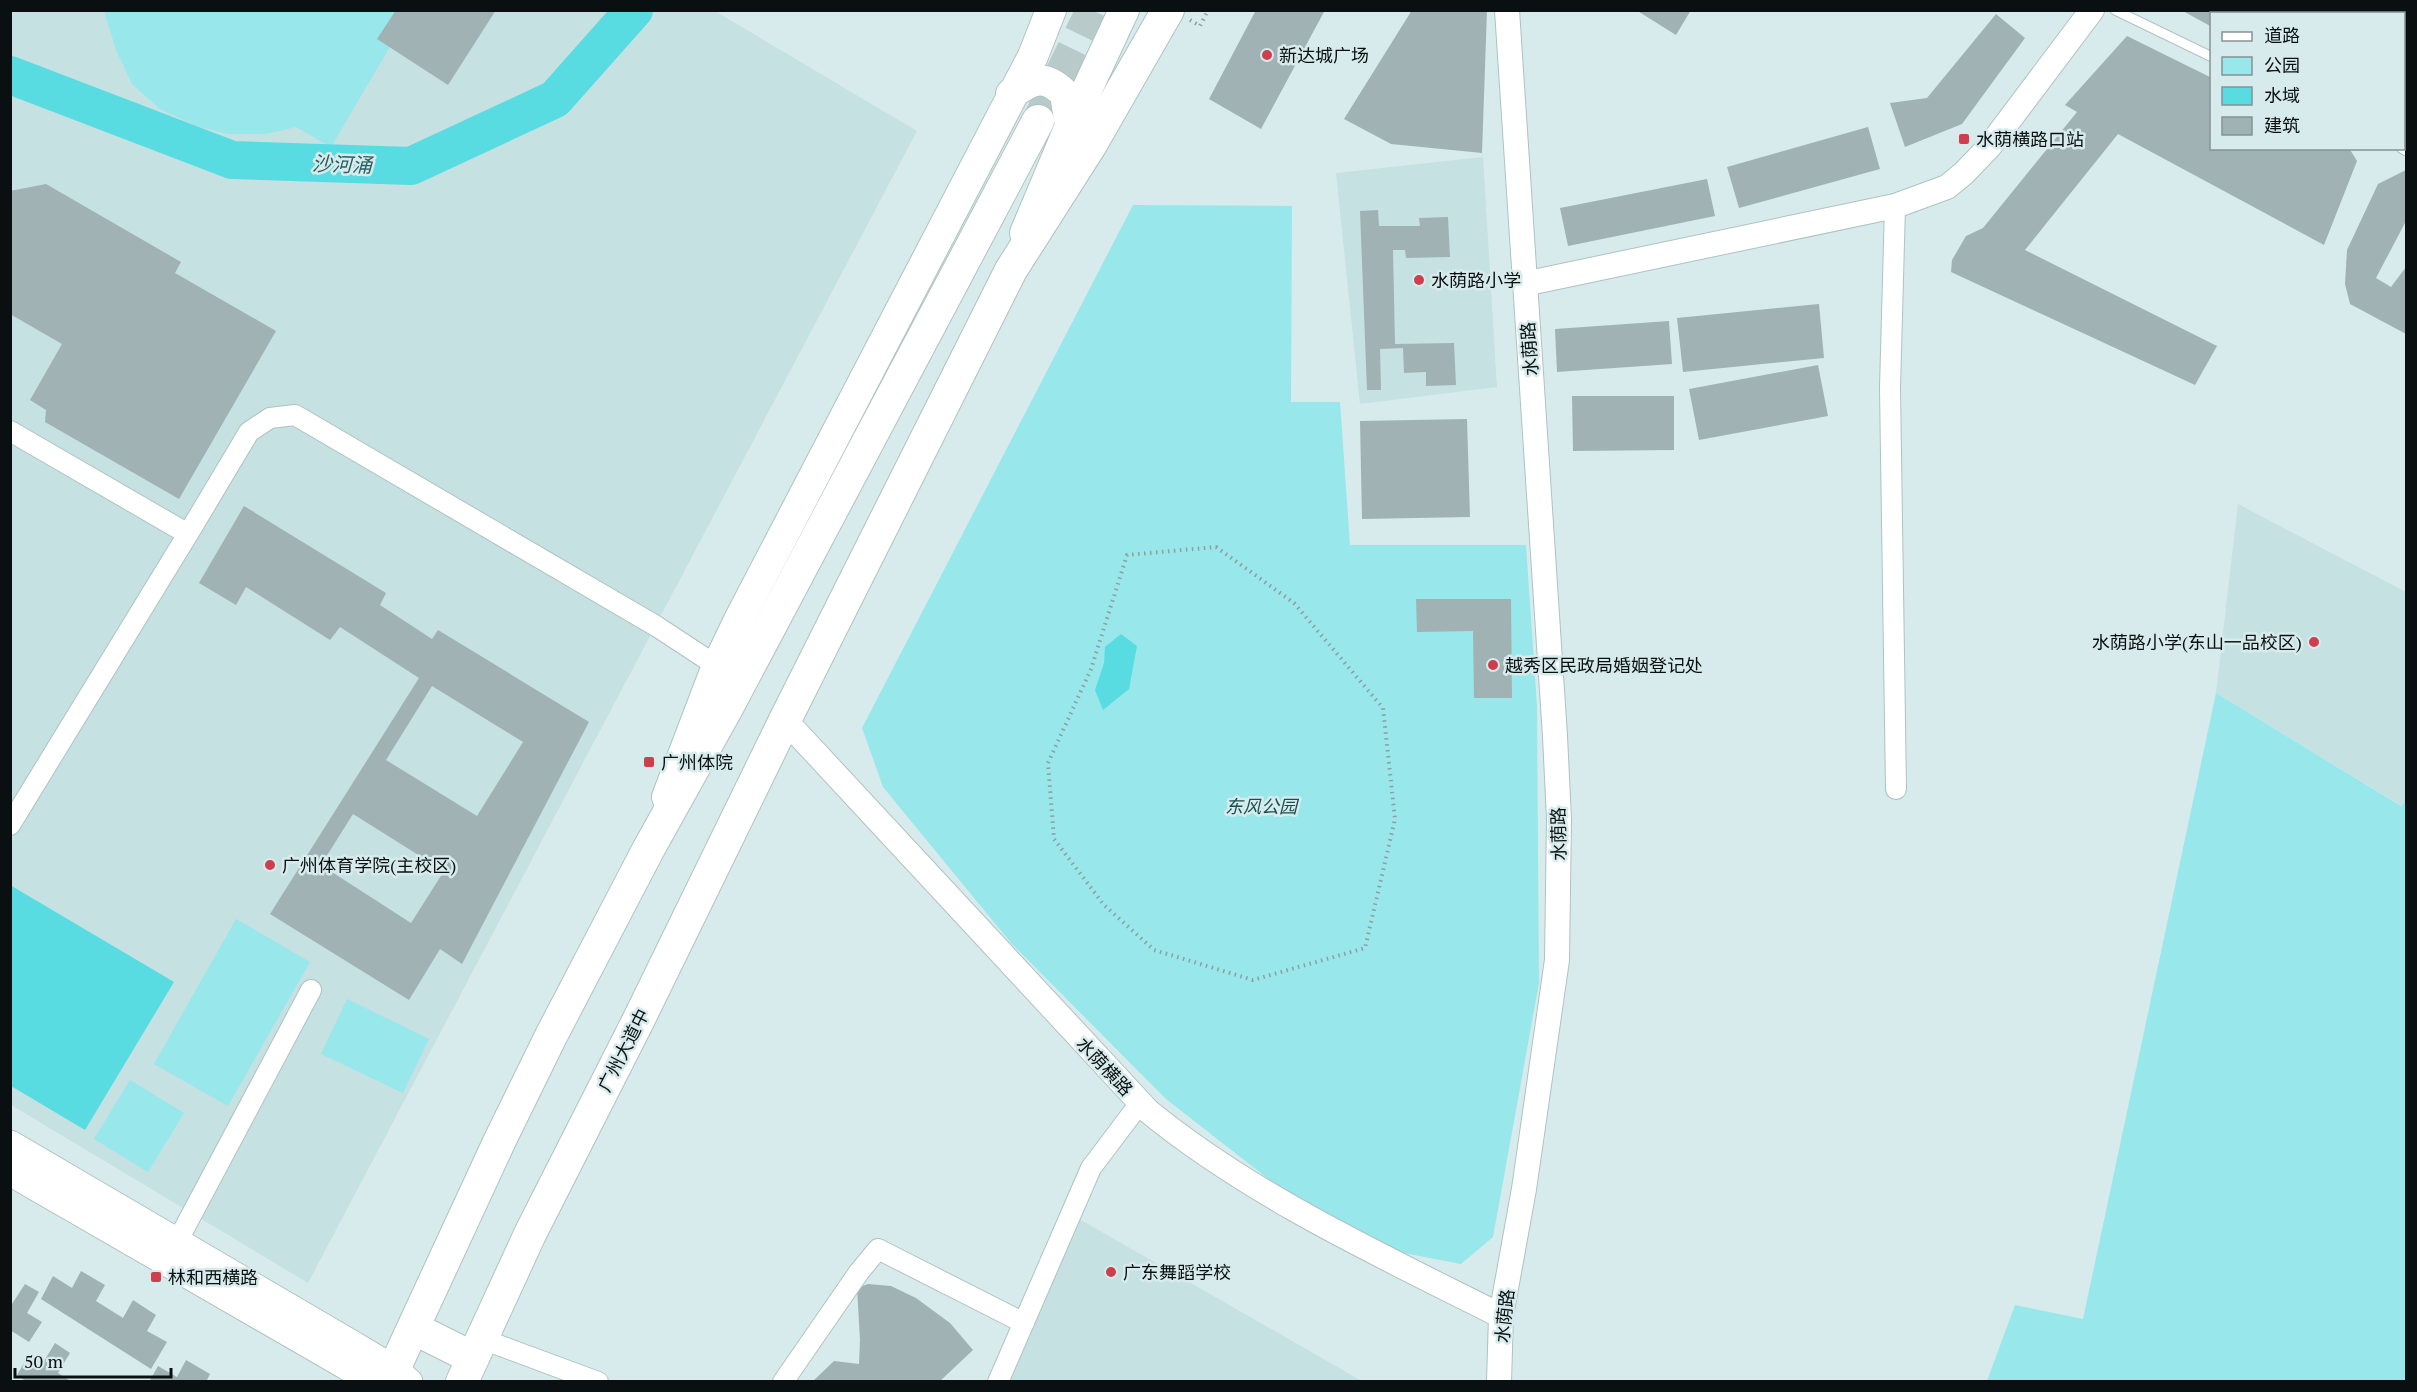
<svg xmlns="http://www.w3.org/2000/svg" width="2417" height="1392" viewBox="0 0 2417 1392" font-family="'PT Serif','Noto Sans SC',serif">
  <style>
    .built { fill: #c5e1e2 }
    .green { fill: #97e7eb }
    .water { fill: #58dce1 }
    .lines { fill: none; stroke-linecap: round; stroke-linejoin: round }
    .river { stroke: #58dce1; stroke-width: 38 }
    .building { fill: #a0b2b3; fill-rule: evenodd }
    .trunk-tunnel { stroke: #b9cacb; stroke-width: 32; stroke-dasharray: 32 16; stroke-linecap: butt }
    .service-casing { stroke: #afc2c2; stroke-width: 11 }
    .minor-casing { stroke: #afc2c2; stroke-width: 22 }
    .tertiary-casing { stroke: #afc2c2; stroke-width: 26 }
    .secondary-casing { stroke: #afc2c2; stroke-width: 29 }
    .primary-casing { stroke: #afc2c2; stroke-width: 32 }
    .trunk-casing { stroke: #afc2c2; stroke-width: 34 }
    .path { stroke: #909e9f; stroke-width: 4; stroke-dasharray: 1.5 4.5; stroke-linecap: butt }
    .service { stroke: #fff; stroke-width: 9 }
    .minor { stroke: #fff; stroke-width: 20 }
    .tertiary { stroke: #fff; stroke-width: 24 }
    .secondary { stroke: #fff; stroke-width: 27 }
    .primary { stroke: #fff; stroke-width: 30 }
    .trunk { stroke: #fff; stroke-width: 32 }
    .poi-dot { fill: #ce3e4d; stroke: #d8ebec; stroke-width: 2 }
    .labels { text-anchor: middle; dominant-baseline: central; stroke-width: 5; stroke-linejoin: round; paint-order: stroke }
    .poi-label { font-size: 18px; fill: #0a1011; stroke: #d8ebec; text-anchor: start }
    .street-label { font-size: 18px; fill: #0a1011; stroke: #d8ebec }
    .park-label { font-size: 18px; font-style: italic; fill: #164f52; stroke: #d8ebec }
    .water-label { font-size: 20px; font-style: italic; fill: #296062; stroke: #d8ebec }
  </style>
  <rect width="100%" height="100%" fill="#d8ebec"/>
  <path class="built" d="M11,11H715L917,131L308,1283L11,1105Z
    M1483,157L1497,387L1360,404L1336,173Z
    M2238,504L2406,592V801L2402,806L2216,693Z
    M1074,1216L1362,1381L1004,1382Z"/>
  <path class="green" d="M104,11H411L331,147L296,127L266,134H228L197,126L160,109L132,84L116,50Z
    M1133,205L1292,206L1291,402H1340L1350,545H1526L1537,706L1539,983L1493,1237L1461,1264L1388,1250L1284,1191L1166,1099L1011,943L883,787L862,728Z
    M2216,693L2401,806L2406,801V1381H1987L2015,1305L2083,1319Z
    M236,919L310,962L228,1106L154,1064Z
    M347,999L429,1039L403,1093L321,1054Z
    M130,1080L184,1113L148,1172L94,1139Z"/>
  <path class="water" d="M1121,634L1137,646L1129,689L1103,710L1095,690L1104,663L1105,647Z
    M10,885L174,982L85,1130L11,1086Z"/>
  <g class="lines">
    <path class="river" d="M10,75L232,160L411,166L555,99L634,10"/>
  </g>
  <path class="building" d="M396,10H496L448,85L377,39Z
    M1256,10H1325L1261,129L1209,99Z
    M1412,10H1487L1482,153L1391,144L1344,119Z
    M1636,10H1691L1676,35Z
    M2181,10H2256L2261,14H2212V27Z
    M1996,14L2025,38L1962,124L1905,147L1890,103L1927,98Z
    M2127,36L2212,78V148H2349L2357,161L2324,245L2118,134L2025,250L2217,346L2195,385L1951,272L1952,260L1966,236L1983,228L2077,112L2065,105Z
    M1868,127L1880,169L1739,208L1727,167Z
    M2406,170V221L2376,278L2391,287L2406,267V334L2350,304L2345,284L2347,250L2378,184Z
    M1707,179L1715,216L1568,246L1560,208Z
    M46,184L181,262L175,273L276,331L179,499L45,422L46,410L30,400L62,344L10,314V191Z
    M1378,210L1379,226H1420L1419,218L1448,217L1450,257L1406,258L1405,250H1393L1395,344L1454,343L1456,385L1426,386V372L1404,373L1403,348L1380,349L1381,390H1367L1360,211Z
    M1819,304L1824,358L1683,372L1677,318Z
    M1669,321L1672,364L1557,372L1555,329Z
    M1818,365L1828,416L1699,440L1689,389Z
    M1572,396H1674V450L1573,451Z
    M1467,419L1470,517L1362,519L1360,421Z
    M244,506L386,593L380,605L432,639L438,630L589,722L462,964L440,949L409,1000L270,914L419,678L340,627L330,640L246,587L236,605L199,583ZM432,686L523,742L477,816L386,760ZM353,814L444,871L411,923L321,865Z
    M1416,599H1511L1512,698H1474L1473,631L1417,632Z
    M81,1271L105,1285L96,1301L123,1318L133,1300L156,1315L147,1331L167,1342L151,1369L41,1299L53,1276L72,1288Z
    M25,1284L39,1292L27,1313L42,1322L29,1342L10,1330V1307Z
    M868,1284L891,1286L916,1298L950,1323L973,1350L939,1382H812L834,1361L859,1364L860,1340L857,1288Z
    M55,1343L70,1353L58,1373L72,1382H27L17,1375L27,1358L41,1366Z
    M186,1360L210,1374L206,1382H149L158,1366L177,1377Z"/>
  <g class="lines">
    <path class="trunk-tunnel" d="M1038,121L1092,10"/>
    <defs>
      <path id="service" d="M2115,10L2212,57
        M2401,148L2406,151"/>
      <path id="minor" d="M1895,206L1890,388L1896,789
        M10,431L188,534L249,432L270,418L295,415L656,626L717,666
        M10,825L188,534
        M177,1242L311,990
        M482,1339L598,1382
        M783,1382L859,1272L878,1249L1024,1323
        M998,1382L1091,1168L1140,1103"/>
      <path id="tertiary" d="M1524,284L1895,206L1947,187L1964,173L1989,147L2092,10
        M785,720L1148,1111C1252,1196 1382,1256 1501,1316
        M1499,1382L1501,1316L1524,1189L1557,960L1559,819L1555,736L1507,10"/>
      <path id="secondary" d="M10,1144L345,1340L394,1369L409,1382
        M10,1172L374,1382"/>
      <path id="primary" d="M1011,94C1033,79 1044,73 1065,94L1070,126
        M1025,233L1070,126L1124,10
        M667,797L717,666L739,620L1033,56L1051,10"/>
      <path id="trunk" d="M413,1328L473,1358
        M388,1382L500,1140L551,1036L648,850L728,706L1038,121
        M462,1382L530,1234L639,1019L785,720L1011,270L1090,146L1168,10"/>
    </defs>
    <use href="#service" class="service-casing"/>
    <use href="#minor" class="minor-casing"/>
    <use href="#tertiary" class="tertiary-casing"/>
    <use href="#secondary" class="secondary-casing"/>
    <use href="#primary" class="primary-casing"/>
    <use href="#trunk" class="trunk-casing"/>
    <path class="path" d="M1190,20L1200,26L1208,10
      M1216,547L1294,603L1383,708L1395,819L1365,948L1253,980L1154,950L1104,905L1054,839L1048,763L1091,669L1127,555Z"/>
    <use href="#service" class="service"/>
    <use href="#minor" class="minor"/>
    <use href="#tertiary" class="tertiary"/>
    <use href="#secondary" class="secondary"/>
    <use href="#primary" class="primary"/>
    <use href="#trunk" class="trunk"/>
  </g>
  <g class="poi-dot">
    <circle cx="1267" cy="55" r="6"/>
    <rect x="1958" y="133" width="12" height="12" rx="3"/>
    <circle cx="1419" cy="280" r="6"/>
    <circle cx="2314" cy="642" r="6"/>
    <circle cx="1493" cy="665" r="6"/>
    <rect x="643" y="756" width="12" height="12" rx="3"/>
    <circle cx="270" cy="865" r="6"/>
    <circle cx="1111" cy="1272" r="6"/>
    <rect x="150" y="1271" width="12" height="12" rx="3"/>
  </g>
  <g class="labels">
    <g class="poi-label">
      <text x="1279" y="55">新达城广场</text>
      <text x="1976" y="139">水荫横路口站</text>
      <text x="1431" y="280">水荫路小学</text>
      <text x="2302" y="642" text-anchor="end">水荫路小学(东山一品校区)</text>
      <text x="1505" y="665">越秀区民政局婚姻登记处</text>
      <text x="661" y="762">广州体院</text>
      <text x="282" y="865">广州体育学院(主校区)</text>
      <text x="1123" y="1272">广东舞蹈学校</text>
      <text x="168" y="1277">林和西横路</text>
    </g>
    <g class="street-label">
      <text transform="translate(1529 349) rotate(-94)">水荫路</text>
      <text transform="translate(1558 834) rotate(-91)">水荫路</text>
      <text transform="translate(623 1050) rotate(-63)">广州大道中</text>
      <text transform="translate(1105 1066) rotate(47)">水荫横路</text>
      <text transform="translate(1504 1316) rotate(-84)">水荫路</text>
    </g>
    <g class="park-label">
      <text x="1261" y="806">东风公园</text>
    </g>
    <g class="water-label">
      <text transform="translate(342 164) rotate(2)">沙河涌</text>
    </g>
  </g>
  <rect width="2417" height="1392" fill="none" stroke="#0a1011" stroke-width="24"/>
  <rect x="2210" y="12" width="195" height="138" fill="#d8ebec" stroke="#869394" stroke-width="1.5"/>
  <rect x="2222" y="32" width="30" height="9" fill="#ffffff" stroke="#869394" stroke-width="1.5"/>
  <text x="2264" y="42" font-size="18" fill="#0a1011">道路</text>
  <rect x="2222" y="57" width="30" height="18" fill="#97e7eb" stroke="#869394" stroke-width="1.5"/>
  <text x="2264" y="72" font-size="18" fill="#0a1011">公园</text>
  <rect x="2222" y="87" width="30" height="18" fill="#58dce1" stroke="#869394" stroke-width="1.5"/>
  <text x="2264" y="102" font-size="18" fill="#0a1011">水域</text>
  <rect x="2222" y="117" width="30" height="18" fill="#a0b2b3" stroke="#869394" stroke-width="1.5"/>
  <text x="2264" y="132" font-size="18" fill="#0a1011">建筑</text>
  <path d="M15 1368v9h156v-9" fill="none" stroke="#0a1011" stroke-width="3"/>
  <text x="24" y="1368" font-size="18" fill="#0a1011" stroke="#d8ebec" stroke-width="4.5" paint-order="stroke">50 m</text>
</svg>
